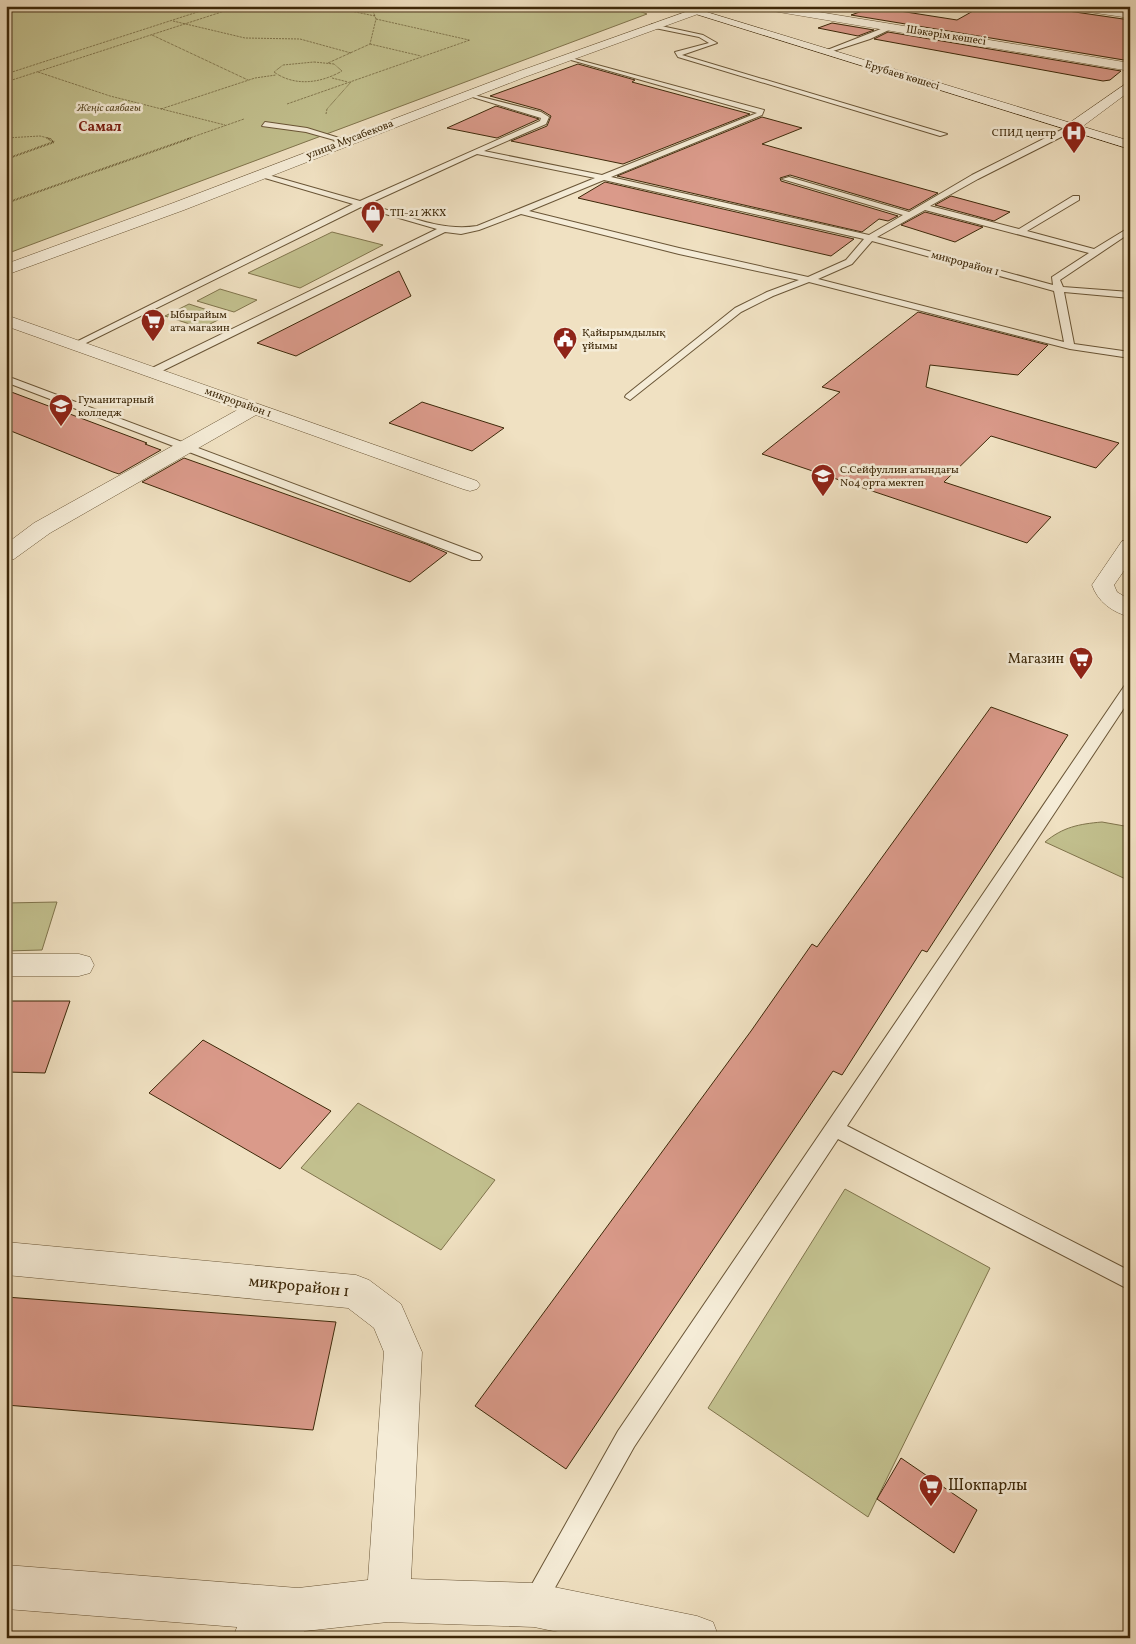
<svg xmlns="http://www.w3.org/2000/svg" width="1136" height="1644" viewBox="0 0 1136 1644" font-family="Vollkorn,serif">
  <style>
    .green { fill: #c2c08e; stroke: #80744c }
    .building { fill: #da9a8a; stroke: #3d2809 }
    .lines { fill: none; stroke-linecap: round; stroke-linejoin: round }
    .service-casing { stroke: #6a5637; stroke-width: 2 }
    .minor-casing { stroke: #6a5637; stroke-width: 1 }
    .secondary-casing { stroke: #3d2809; stroke-width: 1 }
    .path-far1 { stroke: #3d2809; stroke-width: 1; stroke-dasharray: 0.5 1; stroke-linecap: butt }
    .path { stroke: #3d2809; stroke-width: 2; stroke-dasharray: 0.5 1; stroke-linecap: butt }
    .service { fill: #f5ecd7; fill-rule: evenodd }
    .minor { fill: #f5ecd7; fill-rule: evenodd }
    .secondary { fill: #f5ecd7; fill-rule: evenodd }
    .labels { text-anchor: middle; dominant-baseline: central; stroke-width: 5; stroke-linejoin: round; paint-order: stroke }
    .far-street-label { font-size: 11px; fill: #3d2809; stroke: #f5ecd7 }
    .far-park-label { font-size: 11px; font-style: italic; fill: #5e4e2a; stroke: #f5ecd7 }
    .far-poi-label { font-size: 11px; fill: #3d2809; stroke: #f5ecd7; text-anchor: start }
    .far-quarter-label { font-size: 14px; font-weight: bold; fill: #7a1f14; stroke: #f5ecd7 }
    .poi-label { font-size: 14px; fill: #3d2809; stroke: #f5ecd7; text-anchor: end }
    .near-street-label { font-size: 16px; fill: #3d2809; stroke: #f5ecd7 }
    .near-poi-label { font-size: 16px; fill: #3d2809; stroke: #f5ecd7; text-anchor: start }
  </style>
  <rect width="100%" height="100%" fill="#f0e1c2"/>
  <filter id="stains"><feTurbulence type="fractalNoise" baseFrequency=".004" numOctaves="4"/><feColorMatrix values="0 0 0 0 .2 0 0 0 0 .09 0 0 0 0 .02 0 0 0 .5 -.17"/></filter>
  <radialGradient id="worn" r=".72"><stop offset=".6" stop-color="#630" stop-opacity="0"/><stop offset="1" stop-color="#630" stop-opacity=".3"/></radialGradient>
  <path class="green" d="M6,6H626L647,14L6,254Z
    M332,232L383,245L300,288L248,273Z
    M220,289L257,300L234,312L197,301Z
    M189,304L226,316L202,328L165,316Z
    M1102,822L1130,827V881L1045,842C1063,827 1079,824 1102,822Z
    M57,902L42,950L6,951V903Z
    M358,1103L495,1180L441,1250L301,1168Z
    M845,1189L990,1268L868,1517L708,1408Z"/>
  <path class="building" d="M982,6H1061L1068,11L1130,20V61L851,15L874,7L957,20Z
    M832,23L874,30L858,36L818,28Z
    M888,32L1121,71L1110,80L1103,81L874,39Z
    M578,64L635,80L632,82L750,114L623,164L511,141L547,126L551,116L541,110L490,96Z
    M496,106L539,119L497,138L447,128Z
    M762,117L802,128L762,144L938,193L909,210L790,175L780,178L781,181L898,216L888,221L879,219L862,232L617,176Z
    M605,182L854,239L831,256L578,198Z
    M951,196L1010,212L994,221L935,205Z
    M925,212L983,227L955,242L901,225Z
    M399,271L411,296L296,356L257,343Z
    M918,312L1048,345L1018,375L930,365L926,387L1119,443L1096,468L991,436L944,482L1051,517L1027,543L762,454L840,392L822,387Z
    M6,390L147,443L145,444L161,450L119,474L113,472L6,429Z
    M422,402L504,428L472,451L389,423Z
    M184,458L426,544L447,553L410,582L142,482Z
    M991,707L1068,735L927,952L922,950L842,1075L833,1071L566,1469L475,1406L751,1031L812,944L817,947Z
    M6,1001H70L45,1073L6,1072Z
    M203,1040L331,1111L280,1169L149,1093Z
    M6,1297L336,1322L313,1430L6,1405Z
    M901,1458L977,1510L954,1553L877,1499Z"/>
  <g class="lines">
    <defs>
      <path id="service" d="M652,24L703,35L717,43L682,55L947,134L940,136L678,57L675,52L709,43L699,37L650,27Z
        M891,25L893,28L870,39L827,53L822,52Z
        M564,56L764,110L762,115L611,177L869,235L903,215L782,179L789,177L909,212L972,175L1067,127H1073V131L978,179L930,206L1019,229L1073,196H1079V200L1027,231L1094,249L1130,227V233L1060,280L1063,287L1130,292V298L1064,292L1074,344L1130,352V358L1070,349L809,282L773,296L741,312L630,400L625,397L626,395L735,308L767,292L799,280L679,254L521,214L479,230L461,234L445,232L156,374H148V370L437,229L361,207L78,347L70,345L353,204L258,176V172L360,201L540,121L541,118L466,95V93L541,112L549,117L546,124L484,151L602,175L757,113L564,58ZM477,154L595,178L477,226C440,232 403,214 368,204ZM604,180L864,239L846,260L808,277L679,248L529,211ZM925,210L1089,253L1052,277L1053,285L877,237ZM872,241L1054,291L1064,342L818,279L852,264Z
        M265,122L307,128L349,141L345,143L306,132L262,126Z
        M12,378L480,554L482,557L480,560H472L8,383V379Z
        M1130,684V699L847,1126L1130,1271V1290L838,1139L634,1447L543,1609L535,1613L527,1609L523,1601L527,1593L618,1431L1125,685Z"/>
      <path id="minor" d="M756,6H782L1130,63V71L761,9Z
        M1063,6H1092L1130,12V18L1068,9Z
        M694,9L698,10V14L525,77L184,210L6,275V264L173,203L517,72Z
        M1130,81V91L1075,132H1065L1063,129L1065,126Z
        M6,315L477,481L480,485L477,489L470,491L463,489L256,415L50,533L14,559L6,561V544L34,523L239,409L6,326Z
        M1130,540V562L1114,585L1117,592L1130,600V617C1112,612 1098,602 1092,585L1122,541Z
        M6,954H79L90,957L94,965L90,973L79,976H6Z
        M6,1242L356,1275L369,1280L401,1304L422,1352L411,1579L534,1583L697,1616L713,1622L719,1638H587L534,1627L388,1622L305,1631L295,1638H233L237,1627L6,1609V1565L298,1588L368,1580L384,1352L374,1328L348,1308L6,1275Z"/>
      <path id="secondary" d="M670,6H687L1130,141V149Z"/>
    </defs>
    <use href="#service" class="service-casing"/>
    <use href="#minor" class="minor-casing"/>
    <use href="#secondary" class="secondary-casing"/>
    <path class="path-far1" d="M326,6L375,16
      M376,19L469,40
      M173,21L245,38L300,39L351,53
      M152,35L248,80
      M370,44L421,56
      M314,62L334,64L342,71C321,83 295,87 274,72L283,65Z
      M328,63L370,44L376,19L371,6
      M38,72L110,96L225,125
      M6,74L216,6
      M332,78L348,82
      M6,82L240,6
      M287,104L470,40
      M161,109L255,78L276,75
      M326,114L327,109L351,82
      M6,138L40,136L52,139
      M187,139L244,119"/>
    <path class="path" d="M6,138H10
      M6,159L54,142L47,138
      M6,203L191,138"/>
    <use href="#service" class="service"/>
    <use href="#minor" class="minor"/>
    <use href="#secondary" class="secondary"/>
  </g>
  <defs>
    <symbol id="hospital-pin" viewBox="-11 -11 22 30"><path d="M0 17L-7.5 6A9.5 9.5 0 1 1 7.5 6Z" fill="#8f2418" stroke="#f5ecd7"/><path d="M-5-5h3v3.5h4V-5h3V5h-3V1.5h-4V5h-3Z" fill="#fff"/></symbol>
    <symbol id="shop-pin" viewBox="-11 -11 22 30"><path d="M0 17L-7.5 6A9.5 9.5 0 1 1 7.5 6Z" fill="#8f2418" stroke="#f5ecd7"/><path d="M-5-2.5h2.3a2.7 3.5 0 0 1 5.4 0H5L5.5 6h-11ZM-1.5-2.5h3a1.5 2.3 0 0 0-3 0Z" fill="#fff"/></symbol>
    <symbol id="supermarket-pin" viewBox="-11 -11 22 30"><path d="M0 17L-7.5 6A9.5 9.5 0 1 1 7.5 6Z" fill="#8f2418" stroke="#f5ecd7"/><path d="M-6-5.5h2.5l.6 2H6L4.5 2H-2.5L-4.4-4H-6ZM-1.5 3.2a1.3 1.3 0 1 0 .1 0ZM3 3.2a1.3 1.3 0 1 0 .1 0Z" fill="#fff"/></symbol>
    <symbol id="civic-pin" viewBox="-11 -11 22 30"><path d="M0 17L-7.5 6A9.5 9.5 0 1 1 7.5 6Z" fill="#8f2418" stroke="#f5ecd7"/><path d="M-.6-6.5H3V-4.5H.6V-3L4-1V1h2V6H-6V1h2V-1L-.6-3ZM-1.2 2.5V6h2.4V2.5Z" fill="#fff"/></symbol>
    <symbol id="university-pin" viewBox="-11 -11 22 30"><path d="M0 17L-7.5 6A9.5 9.5 0 1 1 7.5 6Z" fill="#8f2418" stroke="#f5ecd7"/><path d="M0-5L7-2L0 1L-7-2ZM-4 1L0 2.5L4 1V4Q0 6-4 4Z" fill="#fff"/></symbol>
    <symbol id="school-pin" viewBox="-11 -11 22 30"><path d="M0 17L-7.5 6A9.5 9.5 0 1 1 7.5 6Z" fill="#8f2418" stroke="#f5ecd7"/><path d="M0-5L7-2L0 1L-7-2ZM-4 1L0 2.5L4 1V4Q0 6-4 4Z" fill="#fff"/></symbol>
  </defs>
  <g fill-rule="evenodd">
    <use href="#hospital-pin" x="1060" y="119" width="28" height="38"/>
    <use href="#shop-pin" x="359" y="199" width="28" height="38"/>
    <use href="#supermarket-pin" x="139" y="307" width="28" height="38"/>
    <use href="#civic-pin" x="551" y="325" width="28" height="38"/>
    <use href="#university-pin" x="47" y="392" width="28" height="38"/>
    <use href="#school-pin" x="809" y="462" width="28" height="38"/>
    <use href="#supermarket-pin" x="1067" y="645" width="28" height="38"/>
    <use href="#supermarket-pin" x="917" y="1472" width="28" height="38"/>
  </g>
  <g class="labels">
    <g class="far-street-label">
      <text transform="translate(946 36) rotate(9)">Шәкәрім көшесі</text>
      <text transform="translate(902 76) rotate(17)">Ерубаев көшесі</text>
      <text transform="translate(350 140) rotate(-21)">улица Мусабекова</text>
      <text transform="translate(965 264) rotate(15)">микрорайон 1</text>
      <text transform="translate(238 403) rotate(20)">микрорайон 1</text>
    </g>
    <g class="far-park-label">
      <text x="109" y="108">Жеңіс саябағы</text>
    </g>
    <g class="far-poi-label">
      <text x="1056" y="133" text-anchor="end">СПИД центр</text>
      <text x="390" y="213">ТП-21 ЖКХ</text>
      <text x="170" y="315">Ыбырайым<tspan x="170" dy="13">ата магазин</tspan></text>
      <text x="582" y="333">Қайырымдылық<tspan x="582" dy="13">ұйымы</tspan></text>
      <text x="78" y="400">Гуманитарный<tspan x="78" dy="13">колледж</tspan></text>
      <text x="840" y="470">С.Сейфуллин атындағы<tspan x="840" dy="13">No4 орта мектеп</tspan></text>
    </g>
    <g class="far-quarter-label">
      <text x="100" y="127">Самал</text>
    </g>
    <g class="poi-label">
      <text x="1064" y="659">Магазин</text>
    </g>
    <g class="near-street-label">
      <text transform="translate(299 1287) rotate(6)">микрорайон 1</text>
    </g>
    <g class="near-poi-label">
      <text x="948" y="1486">Шокпарлы</text>
    </g>
  </g>
  <rect width="1136" height="1644" fill="none" stroke="#f0e1c2" stroke-width="25"/>
  <rect x="8" y="8" width="1121" height="1629" fill="none" stroke="#3d2809" stroke-width="2.5"/>
  <rect x="12" y="12" width="1111" height="1619" fill="none" stroke="#3d2809"/>
  <rect width="100%" height="100%" filter="url(#stains)"/>
  <rect width="100%" height="100%" fill="url(#worn)"/>
</svg>
